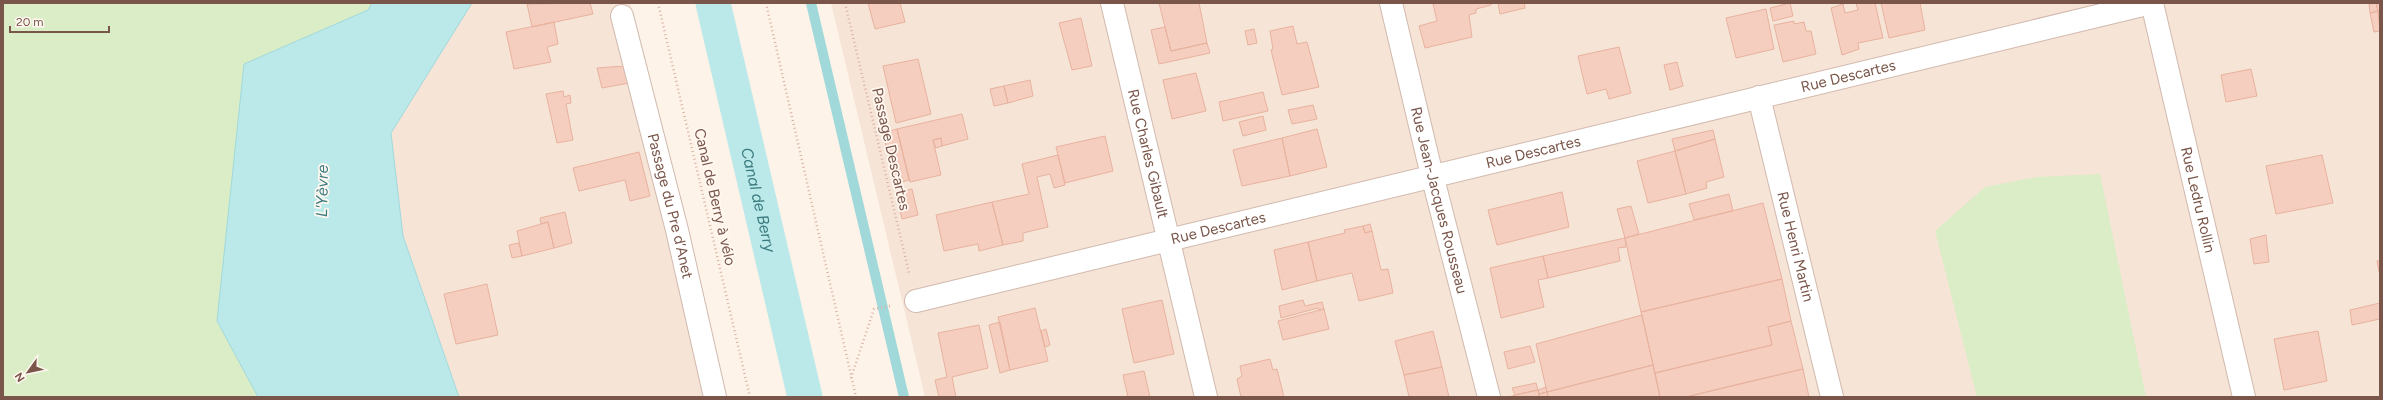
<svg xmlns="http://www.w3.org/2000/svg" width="2383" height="400" viewBox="0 0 2383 400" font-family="Figtree,sans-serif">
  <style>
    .residential { fill: #f6e4d7 }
    .green { fill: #daedc6 }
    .water { fill: #bbe8e9; stroke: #a1d9db }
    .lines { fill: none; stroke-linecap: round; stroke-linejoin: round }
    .stream { stroke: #a1d9db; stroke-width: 10 }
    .canal { stroke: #bbe8e9; stroke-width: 35 }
    .building { fill: #f5cebf; stroke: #e8b29e }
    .minor-casing { stroke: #d1b9ad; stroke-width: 24 }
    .path { stroke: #dab1a1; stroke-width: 2.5; stroke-dasharray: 1 3; stroke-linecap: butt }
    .minor { stroke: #fff; stroke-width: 22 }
    .labels { text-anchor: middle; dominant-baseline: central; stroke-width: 3.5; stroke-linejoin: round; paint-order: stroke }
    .street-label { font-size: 15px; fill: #7a564a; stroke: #fff8f1 }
    .water-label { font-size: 16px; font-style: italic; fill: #3c7c80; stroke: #fff8f1 }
  </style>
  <rect width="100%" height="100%" fill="#fef3e9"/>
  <path class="residential" d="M472,3H630L714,397H459L403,236L391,133Z
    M831,3H2380V397H925Z"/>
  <path class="green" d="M3,3H372L217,321L258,397H3Z
    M2100,174L2146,397H1977L1935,231L1985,187L2037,177Z"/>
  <path class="water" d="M372,3H472L391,133L403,236L459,397H258L217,321L244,64L368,10Z"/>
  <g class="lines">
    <path class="stream" d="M811,3L904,397"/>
    <path class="canal" id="s1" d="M713,3L805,397"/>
  </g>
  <path class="building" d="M590,3L593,14L532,27L527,4Z
    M868,3H900L905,22L875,29Z
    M1159,3H1199L1207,43L1171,51Z
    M1438,3H1491V5L1476,9V13L1469,15L1472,37L1425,48L1419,26L1437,21L1433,4Z
    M1498,3H1524L1525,8L1500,14Z
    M1790,3L1793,16L1773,21L1770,8Z
    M1856,3H1875L1883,38L1858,43L1859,49L1842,55L1831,8L1843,4L1845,13L1858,10Z
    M1881,3H1920L1925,30L1889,38Z
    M2376,3H2380V22L2378,11Z
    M2376,3L2378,11L2370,13L2369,4Z
    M1766,9L1774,49L1736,58L1726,18Z
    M2378,11L2380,31L2374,32L2370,13Z
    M1081,18L1092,66L1072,70L1059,23Z
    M1794,21V24L1804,22L1806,31H1811L1816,54L1783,62L1774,25Z
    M554,22L558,44L547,47L551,62L514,69L506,32Z
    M1293,26L1297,44L1307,42L1319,87L1282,95L1271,50L1273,49L1270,31Z
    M1165,27L1171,51L1207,43L1210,53L1159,64L1151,30Z
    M1254,29L1257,43L1248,45L1245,31Z
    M1619,47L1631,93L1609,99L1606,89L1587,94L1578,56Z
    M918,59L931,114L896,123L883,66Z
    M1677,62L1683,86L1670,90L1664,65Z
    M625,66L629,83L602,88L597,68Z
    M2251,69L2257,96L2226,102L2221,75Z
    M1196,73L1206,111L1172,119L1163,80Z
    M1030,80L1033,96L1008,103L1004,86Z
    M1004,86L1008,103L994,106L990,89Z
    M563,91L564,97L570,95L571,103L566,104L573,140L557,143L546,94Z
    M1263,92L1268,111L1223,121L1219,102Z
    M1313,105L1317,119L1292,124L1288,110Z
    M962,114L968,139L942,146L941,138L933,140L941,175L910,182L897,129Z
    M1263,116L1266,130L1243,136L1239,122Z
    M897,129L909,180L895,184L883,133Z
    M1317,129L1327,167L1290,176L1282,138Z
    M1713,130L1715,139L1675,151L1672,139Z
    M1105,136L1113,171L1065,183L1056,147Z
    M941,138L942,146L936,148L933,140Z
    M1282,138L1290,176L1242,186L1233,150Z
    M1715,139L1724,177L1706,182L1707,188L1686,194L1675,151Z
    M1675,151L1686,194L1648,203L1637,161Z
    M639,152L650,196L630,201L625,180L579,191L573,168Z
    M1058,155L1065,185L1054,188L1050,174L1037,177L1048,227L1023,233V241L1003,245L992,202L1029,194L1022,164Z
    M2322,155L2333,203L2276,214L2266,166Z
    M912,189L918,215L902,219L896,193Z
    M1562,192L1569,227L1497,245L1488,210Z
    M1729,194L1733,211L1694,220L1689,204Z
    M992,202L1003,245L979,251L978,244L944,251L936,215Z
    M1763,203L1782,279L1641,312L1625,238Z
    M1631,206L1639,234L1625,238L1617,209Z
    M565,212L572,243L554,248L548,222L541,224L540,218Z
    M548,222L554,248L522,256L517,231Z
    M1370,224L1372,231L1365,233L1363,226Z
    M1363,226L1365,233L1372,231L1381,270L1388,269L1393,293L1359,301L1352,273L1317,281L1308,242L1345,233L1344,230Z
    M2266,235L2269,262L2254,264L2250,239Z
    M1625,238L1626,247L1618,248L1620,261L1548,278L1543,256Z
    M1308,242L1317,281L1282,290L1274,250Z
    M519,243L522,256L512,258L509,245Z
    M1543,256L1548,278L1538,280L1544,307L1501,318L1490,268Z
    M2380,260V276L2377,261Z
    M1782,279L1791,321L1768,327L1772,345L1655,373L1641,312Z
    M487,284L498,335L456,344L444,294Z
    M1162,300L1174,354L1134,363L1122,309Z
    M1303,300L1305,306L1322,302L1324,309L1319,310L1318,308L1281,318L1279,306Z
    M2380,303V319L2352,325L2350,310Z
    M1035,308L1048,361L1010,370L998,317Z
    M1324,309L1329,329L1283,340L1278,321Z
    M1642,315L1653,365L1547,392L1536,344Z
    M1791,321L1803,369L1686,397H1660L1655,373L1772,345L1768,327Z
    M1000,322L1010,370L1000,373L989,325Z
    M979,325L988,368L952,377L956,397H939L935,380L947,377L938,333Z
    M1046,329L1050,345L1045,347L1041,331Z
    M1433,331L1442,367L1404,375L1395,341Z
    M2318,331L2327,381L2284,390L2274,339Z
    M1530,346L1535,362L1508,369L1504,352Z
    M1270,359L1273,370L1277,369L1284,397H1241L1237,379L1242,376L1240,366Z
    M1653,365L1660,397H1548L1547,392Z
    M1442,367L1449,397H1409L1404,375Z
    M1803,369L1809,397H1686L1739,384Z
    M1144,371L1150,397H1128L1123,375Z
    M1536,383L1538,390L1515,395L1512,388Z
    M1546,387L1547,392L1539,394L1538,390Z
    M1538,390L1539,397H1509L1515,395Z
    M1547,392L1548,397H1539V394Z"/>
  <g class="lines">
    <defs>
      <g id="minor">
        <path id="s2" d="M1112,3L1206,397"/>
        <path id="s3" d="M1391,3L1428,159L1489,397"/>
        <path id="s4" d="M2152,3L2244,397"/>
        <path id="s5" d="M622,16L677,230L715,397"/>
        <path id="s6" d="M1759,97L1832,397"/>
        <path id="s7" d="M916,301L2151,3"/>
      </g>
    </defs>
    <use href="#minor" class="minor-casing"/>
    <path class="path" d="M658,3L750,397
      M766,3L856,397
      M845,3L909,273
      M851,378L874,309L890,306"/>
    <use href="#minor" class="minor"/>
  </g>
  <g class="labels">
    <g class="street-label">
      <text stroke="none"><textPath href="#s7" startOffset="959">Rue Descartes</textPath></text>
      <text transform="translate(891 149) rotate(77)">Passage Descartes</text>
      <text stroke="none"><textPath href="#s7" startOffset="635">Rue Descartes</textPath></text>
      <text stroke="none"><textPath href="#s2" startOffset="155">Rue Charles Gibault</textPath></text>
      <text transform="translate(715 197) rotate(77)">Canal de Berry à vélo</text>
      <text stroke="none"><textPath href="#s3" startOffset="203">Rue Jean-Jacques Rousseau</textPath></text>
      <text stroke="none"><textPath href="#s4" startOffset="202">Rue Ledru Rollin</textPath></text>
      <text stroke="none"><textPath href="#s5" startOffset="196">Passage du Pre d’Anet</textPath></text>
      <text stroke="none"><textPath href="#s7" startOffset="311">Rue Descartes</textPath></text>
      <text stroke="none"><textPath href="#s6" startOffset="154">Rue Henri Martin</textPath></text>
    </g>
    <g class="water-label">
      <text transform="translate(322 191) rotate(-89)">L'Yèvre</text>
      <text stroke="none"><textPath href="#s1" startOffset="202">Canal de Berry</textPath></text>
    </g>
  </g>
  <rect width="2383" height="400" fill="none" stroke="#7a564a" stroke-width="8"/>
  <g transform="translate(28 372) rotate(237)" stroke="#fff8f1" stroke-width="3" paint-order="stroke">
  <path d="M0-3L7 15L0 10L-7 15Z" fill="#7a564a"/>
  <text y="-6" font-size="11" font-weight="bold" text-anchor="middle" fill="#7a564a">N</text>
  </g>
  <path d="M10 26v6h99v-6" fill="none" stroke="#7a564a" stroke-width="2"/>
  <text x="16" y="26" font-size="12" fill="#7a564a" stroke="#fff8f1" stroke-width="3" paint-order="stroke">20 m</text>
</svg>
